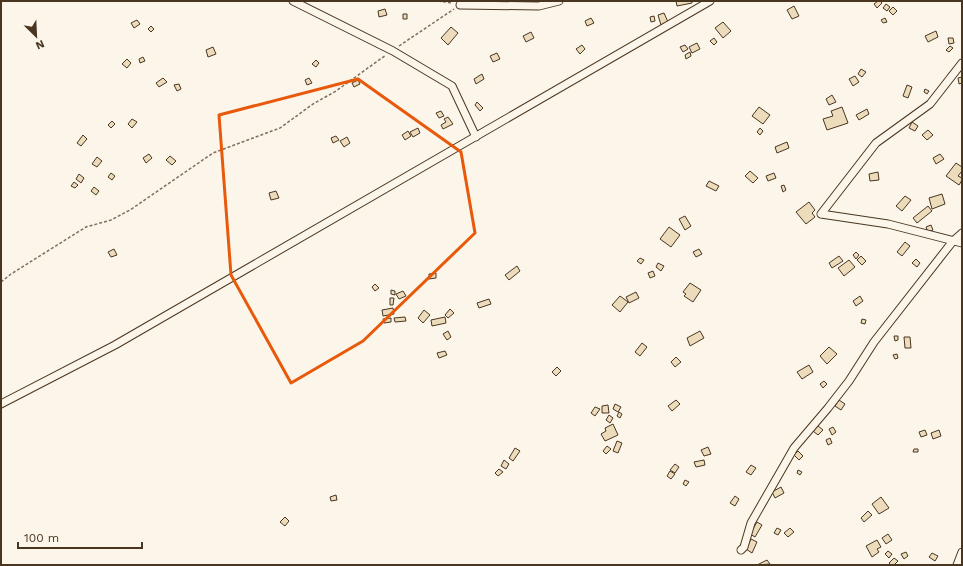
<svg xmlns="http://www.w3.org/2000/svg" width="963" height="566" viewBox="0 0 963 566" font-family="'Work Sans',sans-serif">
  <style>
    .building { fill: #ecdcbc; stroke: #4a3520 }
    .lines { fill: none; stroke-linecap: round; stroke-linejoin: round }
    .street-casing { stroke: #4a3520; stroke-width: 9 }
    .path { stroke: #7f6f5c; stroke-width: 1.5; stroke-dasharray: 3 2; stroke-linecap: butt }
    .street { stroke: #fbf6e9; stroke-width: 7 }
    .marked { fill: none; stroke: #e8590c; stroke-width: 3; stroke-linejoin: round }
  </style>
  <rect width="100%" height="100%" fill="#fbf6e9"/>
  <path class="building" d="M676,1H692V3L677,6Z
    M878,1H880L882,3L877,8L874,4Z
    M886,4L890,7L887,11L883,8Z
    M794,6L799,16L792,19L787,10Z
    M893,7L897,11L893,15L889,11Z
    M385,9L387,15L379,17L378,11Z
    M664,13L668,22L661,25L658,15Z
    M403,14H407V19H403Z
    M654,16L655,21L651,22L650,17Z
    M591,18L594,23L587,26L585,21Z
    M885,18L887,22L883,23L881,20Z
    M137,20L140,24L134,28L131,23Z
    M723,22L731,31L723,38L715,28Z
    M151,26L154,29L151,32L148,29Z
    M451,27L458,33L448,45L441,38Z
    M936,31L938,37L928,42L925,36Z
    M531,32L534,38L526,42L523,36Z
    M714,38L717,42L714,45L710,41Z
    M948,38H953L954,43L949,44Z
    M697,43L700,49L692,53L689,47Z
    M582,45L585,49L580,54L576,49Z
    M685,45L688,49L683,52L680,47Z
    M950,46L953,48L949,52L946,50Z
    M213,47L216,54L208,57L206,50Z
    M690,52L691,56L686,59L685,55Z
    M497,53L500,59L493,62L490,56Z
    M143,57L145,61L140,63L139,59Z
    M127,59L131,63L127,68L122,64Z
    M316,60L319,63L316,67L312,64Z
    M861,69L866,72L862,77L858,74Z
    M482,74L484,79L476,84L474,79Z
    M855,76L859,82L853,86L849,79Z
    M962,77V83L959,84L958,78Z
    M163,78L167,82L159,87L156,83Z
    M309,78L312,83L307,85L305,80Z
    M358,80L360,84L354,87L352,83Z
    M179,84L181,89L177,91L174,85Z
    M907,85L912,87L908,98L903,96Z
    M925,89L929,91L927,94L924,92Z
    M832,95L836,102L829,105L826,99Z
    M477,102L483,108L480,111L475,105Z
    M759,107L770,115L763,124L752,116Z
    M842,107L848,123L827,130L823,119L833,116L831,111Z
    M867,109L869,114L859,120L856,115Z
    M441,111L444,116L439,118L436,113Z
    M448,117L453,124L443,129L441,125L446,122L444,119Z
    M132,119L137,122L132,128L128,124Z
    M112,121L115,124L111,128L108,125Z
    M912,122L918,126L915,131L909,128Z
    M418,128L420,133L413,137L410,132Z
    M760,128L763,131L760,135L757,132Z
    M928,130L933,135L927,140L922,135Z
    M408,131L411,136L405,140L402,135Z
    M83,135L87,139L81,146L77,143Z
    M336,136L339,140L333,143L331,138Z
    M347,137L350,143L344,147L340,141Z
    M787,142L789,148L777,153L775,147Z
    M149,154L152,158L146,163L143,158Z
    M940,154L944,159L936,164L933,158Z
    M170,156L176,161L172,165L166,160Z
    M97,157L102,161L97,167L92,164Z
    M956,163L962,167V171L958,176L962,178V180L959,185L946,176Z
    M750,171L758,178L753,183L745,176Z
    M878,172L879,180L870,181L869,174Z
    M111,173L115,176L112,180L108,177Z
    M774,173L776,178L768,181L766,176Z
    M79,174L84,178L81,183L76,179Z
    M709,181L719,186L716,191L706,186Z
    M74,182L78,185L75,188L71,186Z
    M784,185L786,190L783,192L781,186Z
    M94,187L99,191L96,195L91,191Z
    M276,191L279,198L271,200L269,193Z
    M942,194L945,204L932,209L929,198Z
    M905,196L911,200L902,211L896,206Z
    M809,202L815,210L812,213L815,217L806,224L796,212Z
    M928,206L932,211L917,223L913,218Z
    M685,216L691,226L685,230L679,219Z
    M931,225L933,230L928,232L926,227Z
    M669,227L680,235L671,247L660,239Z
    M905,242L910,246L902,256L897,252Z
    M114,249L117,255L111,257L108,252Z
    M699,249L702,254L696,257L693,252Z
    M856,252L859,255L856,259L853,255Z
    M839,256L843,261L832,268L829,263Z
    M861,256L866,261L862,265L857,260Z
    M640,258L644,260L641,264L637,261Z
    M916,259L920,263L917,267L912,263Z
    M849,260L855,267L844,276L838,268Z
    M658,263L664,266L661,271L656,267Z
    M517,266L520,271L509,280L505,275Z
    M653,271L655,276L650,278L648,273Z
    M436,273V278L429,279V274Z
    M690,283L701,290L693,302L684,296L686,294L683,292Z
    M375,284L379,288L375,291L372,287Z
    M391,290L395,291V295L391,294Z
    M403,291L406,296L399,299L396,294Z
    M636,292L639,298L629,303L626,297Z
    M620,296L628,302L620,312L612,305Z
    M860,296L863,301L856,306L853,301Z
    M390,298H394L393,305H390Z
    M489,299L491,304L479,308L477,303Z
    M393,308L394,314L383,316L382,310Z
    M450,309L454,313L448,318L445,315Z
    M424,310L430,315L423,323L418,318Z
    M405,317L406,321L395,322L394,318Z
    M445,317L446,323L432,326L431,320Z
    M391,318V322L384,323L383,319Z
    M862,319L866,320L865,324L861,323Z
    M448,331L451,337L447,340L443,334Z
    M700,331L704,338L690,346L687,338Z
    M894,336H898V340L895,341Z
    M904,337H910L911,348H905Z
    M642,343L647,347L640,356L635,352Z
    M829,347L837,354L827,364L820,356Z
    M445,351L447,355L439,358L437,353Z
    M897,354L898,358L895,359L893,355Z
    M676,357L681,362L675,367L671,362Z
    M809,365L813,372L802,379L797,372Z
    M557,367L561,371L556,376L552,372Z
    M824,381L827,384L823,388L820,384Z
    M676,400L680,404L672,411L668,406Z
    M839,400L845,404L841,410L835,406Z
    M615,404L621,407L618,412L613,409Z
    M608,405L609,413H602V406Z
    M595,407L600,409L595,416L591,413Z
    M619,412L622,414L620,418L617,416Z
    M609,415L613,418L610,423L606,420Z
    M613,424L618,435L605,441L601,434L606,431L605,428Z
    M817,425L823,430L818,435L813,431Z
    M833,427L836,432L832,435L829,429Z
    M925,430L927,435L921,437L919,432Z
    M939,430L941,436L933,439L931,433Z
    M830,438L832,443L828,445L826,440Z
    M617,441L622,443L618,453L613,451Z
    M607,446L611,449L606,454L603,451Z
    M708,447L711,454L704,456L701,450Z
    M515,448L520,451L513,461L509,458Z
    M914,449H918V452H913Z
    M798,451L803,456L799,460L794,455Z
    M504,460L509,464L506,469L501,466Z
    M704,460L705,465L696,467L694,462Z
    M675,464L679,467L675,473L670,470Z
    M751,465L756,468L751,475L746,472Z
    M499,469L503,472L498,476L495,473Z
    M798,470L802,472L800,475L797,473Z
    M670,471L675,474L671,479L667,476Z
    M685,480L689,482L686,486L683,484Z
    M781,487L784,493L775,498L772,492Z
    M336,495L337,500L331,501L330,497Z
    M735,496L739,499L735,506L730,503Z
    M881,497L889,508L879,514L872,504Z
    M868,511L872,515L864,522L861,518Z
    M285,517L289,521L285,526L280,522Z
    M757,522L762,525L755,537L750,534Z
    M777,528L781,530L778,535L774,533Z
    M790,528L794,532L788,537L784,533Z
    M888,534L892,540L886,544L882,538Z
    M751,539L757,542L752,553L746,549Z
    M877,540L881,547L877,549L879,552L872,557L866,546Z
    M888,551L892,554L889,558L885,554Z
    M906,552L908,556L904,559L901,554Z
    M932,553L938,556L935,561L929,557Z
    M894,558L898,561L894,565H891L889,563Z
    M767,560L770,564L757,565Z"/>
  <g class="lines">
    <defs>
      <path id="street" d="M293,1L393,51L452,86L476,137
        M460,5L539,6L559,1
        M821,214L876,143L930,104L962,63
        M821,214L888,224L962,243
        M1,404L115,345L710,1
        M741,550L744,547L751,523L794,448L828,408L849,381L874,342L953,241L962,233
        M957,565L962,552"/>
    </defs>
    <use href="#street" class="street-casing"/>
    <path class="path" d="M438,1L452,3
      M399,46L454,9
      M1,282L11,274L86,227L111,220L130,210L213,153L280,128L313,104L336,91L386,55"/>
    <use href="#street" class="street"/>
  </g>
  <path class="marked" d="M358,79L461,152L475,233L363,341L291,383L231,275L219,115Z"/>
  <rect width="963" height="566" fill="none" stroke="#4a3520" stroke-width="4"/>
  <g transform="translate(36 36) rotate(156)" stroke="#fbf6e9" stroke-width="3" paint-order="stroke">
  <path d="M0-3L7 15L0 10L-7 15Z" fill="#4a3520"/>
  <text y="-6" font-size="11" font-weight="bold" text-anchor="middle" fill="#4a3520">N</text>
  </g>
  <path d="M18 542v6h124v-6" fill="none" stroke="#4a3520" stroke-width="2"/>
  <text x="24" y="542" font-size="12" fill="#4a3520" stroke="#fbf6e9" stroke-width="3" paint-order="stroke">100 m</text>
</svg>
